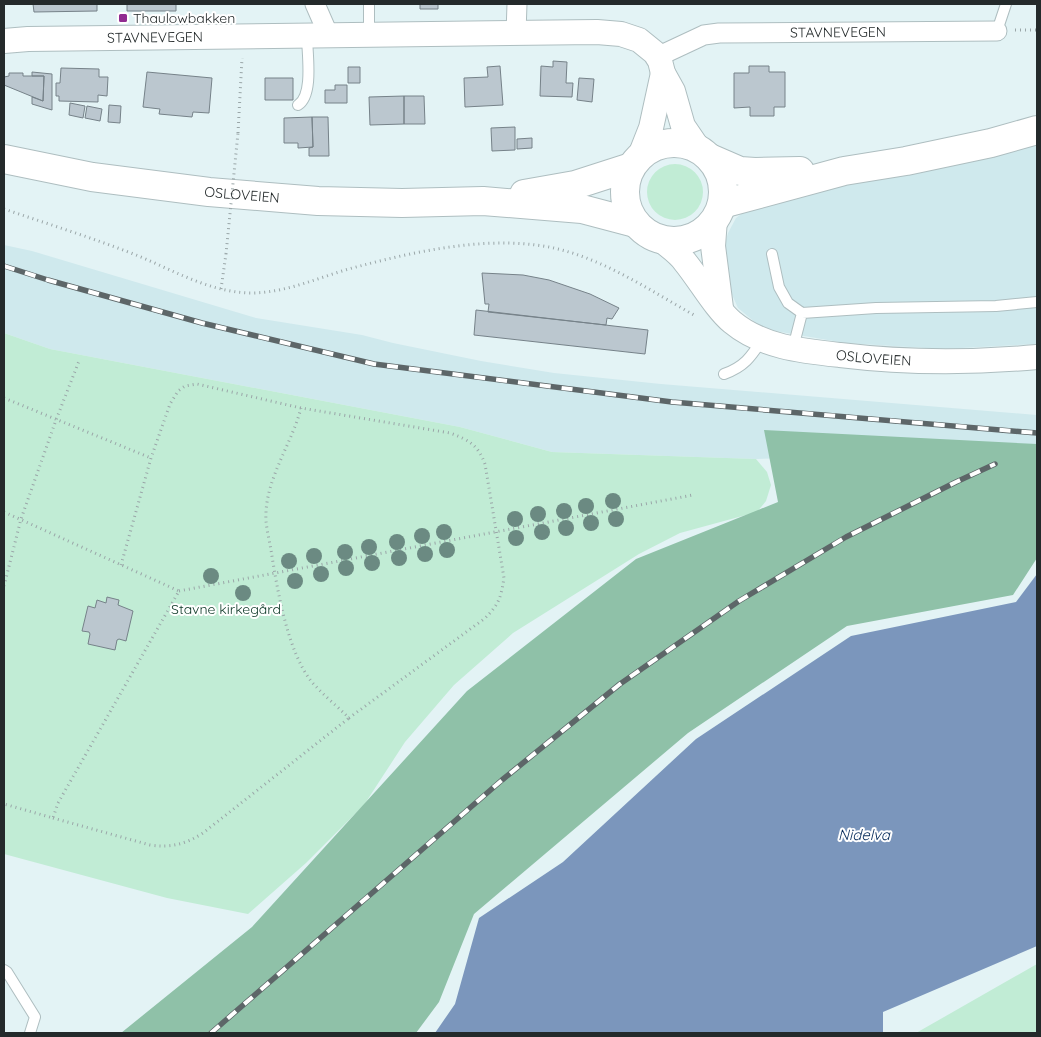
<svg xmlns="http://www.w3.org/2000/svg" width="1041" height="1037" viewBox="0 0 1041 1037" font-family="Quicksand,sans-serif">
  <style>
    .built { fill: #cfe9ed }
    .green { fill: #c1ecd5 }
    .forest { fill: #8fc1a8 }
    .water { fill: #7b96bc }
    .building { fill: #bbc7cf; stroke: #768289 }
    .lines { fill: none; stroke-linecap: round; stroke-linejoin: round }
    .service-casing { stroke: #aebec0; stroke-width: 12 }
    .minor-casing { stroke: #aebec0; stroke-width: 21 }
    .tertiary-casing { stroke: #aebec0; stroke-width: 26 }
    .trunk-casing { stroke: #aebec0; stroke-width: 30 }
    .path { stroke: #9aa6a8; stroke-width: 3; stroke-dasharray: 1 4; stroke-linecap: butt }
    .service { stroke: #fff; stroke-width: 10 }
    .minor { stroke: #fff; stroke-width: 19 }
    .tertiary { stroke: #fff; stroke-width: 24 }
    .trunk { stroke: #fff; stroke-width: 28 }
    .rail-casing { stroke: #5d6668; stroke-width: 5.5 }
    .rail { stroke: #fff; stroke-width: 4; stroke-dasharray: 11; stroke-linecap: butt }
    .path-bridge { stroke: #9aa6a8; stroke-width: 3; stroke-dasharray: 1 4; stroke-linecap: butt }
    .tree { fill: #6b8a82 }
    .poi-dot { fill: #912b91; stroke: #fff; stroke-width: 2 }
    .labels { text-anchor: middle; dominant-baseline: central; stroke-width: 4; stroke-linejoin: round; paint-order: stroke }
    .poi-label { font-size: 14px; fill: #242a2b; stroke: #fff; text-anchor: start }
    .street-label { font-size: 14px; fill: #242a2b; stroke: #fff }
    .park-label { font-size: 14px; fill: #093523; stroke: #fff }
    .water-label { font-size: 15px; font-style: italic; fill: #052a5a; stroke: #fff }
  </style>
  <rect width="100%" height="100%" fill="#e3f3f5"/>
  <path class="built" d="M1037,127V344L942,349L845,343L775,331L757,324L738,308L725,279L721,258L728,233L736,218L754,204Z
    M4,245L32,251L256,318L362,335L393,343L481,361L554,373L661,384L1037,415V466L990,453L756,459L552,452L460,427L50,349L4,333Z"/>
  <path class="green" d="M647 192a28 28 0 1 1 56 0a28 28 0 1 1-56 0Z
    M4,333L50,349L460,427L552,452L756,459L767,472L771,485L766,501L757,512L680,533L639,554L513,633L454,685L405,742L364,805L306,863L248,914L167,898L4,854Z
    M1037,964V1033H916Z"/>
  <path class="forest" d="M764,430L1037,444V558L1013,595L847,626L688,733L474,914L439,1002L416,1033H121L252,927L467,691L636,559L778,502Z"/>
  <path class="water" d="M1037,574V946L883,1012V1033H435L455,1004L479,918L563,862L696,739L851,636L1016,602Z"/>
  <path class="building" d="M33,4H97V11L34,12Z
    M127,4H176V11H127Z
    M420,4H438V9H420Z
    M553,61L567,62L566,83H573L572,97L540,96L541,66L553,67Z
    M500,66L503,105L465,107L464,78L488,77L487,67Z
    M749,66H769V72H785V107H774V116H750V107L734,108V73H749Z
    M348,67H360V83H348Z
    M61,68L99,69V77H108L107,96L98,95V102L59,101V96H56V83H60Z
    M32,72L52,74V110L32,104V97L43,101L44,76H32Z
    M147,72L212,78L209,113L193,112L192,117L159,114L160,109L143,107Z
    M9,73H23V76H44L43,101L4,85V77L9,76Z
    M265,78H293V100H265Z
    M579,78L594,79L592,102L577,100Z
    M335,85H347V103H325V90H335Z
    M404,96V124L370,125L369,97Z
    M404,96H424L425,124H404Z
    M70,103L85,106L83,118L69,115Z
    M109,105L121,106L120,123L108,122Z
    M87,106L102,109L100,121L85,118Z
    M312,117L313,147L298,148V143H284V118Z
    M312,117H328L329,156H309V148L313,147Z
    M515,127V150L492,151L491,128Z
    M532,138V148L517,149V139Z
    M482,273L523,275L549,280L590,294L619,308L612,319L607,318L606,325L488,312L489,304H485Z
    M476,310L648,330L645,354L474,335Z
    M107,597L119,600L118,605L133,611L126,641L119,639L117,640L115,650L88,644L90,634L89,632L82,631L88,606L95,608L97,600L106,603Z"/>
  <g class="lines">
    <defs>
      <path id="service" d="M997,31L1006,4
        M369,35V4
        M298,105C314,95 307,53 307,36
        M772,254L779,287L788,303L802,313
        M793,348L802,313L876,308L996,306L1037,302
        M724,374C744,367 751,357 762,340
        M4,970L7,972L35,1017L30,1033"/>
      <g id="minor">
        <path d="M315,4L329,36"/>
        <path d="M516,33L517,4"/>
        <path id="s1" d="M657,57L704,35L719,33L997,31"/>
      </g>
      <g id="tertiary">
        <path id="s2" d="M4,41L28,39C218,36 408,35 597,32L621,34L639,40L655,53L660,61L663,73L673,91L683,126L698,148"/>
        <path d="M640,156L651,128L663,73"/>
        <path d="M715,219L713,246L721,308"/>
        <path id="s3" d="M660,239C668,246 679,253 685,262C699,279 716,309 732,322C762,347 802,351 840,355C906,363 971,363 1037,357"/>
      </g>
      <g id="trunk">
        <circle cx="674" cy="192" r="49"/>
        <path d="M710,158L740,171L755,172L800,171"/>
        <path id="s4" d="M4,159L92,177L209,192L318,201L402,203L483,201L582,209L635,223"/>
        <path d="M524,194L575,185L631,167"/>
        <path d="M722,204L844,171L906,161L991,143L1037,130"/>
      </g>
    </defs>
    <use href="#service" class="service-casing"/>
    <use href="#minor" class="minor-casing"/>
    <use href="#tertiary" class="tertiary-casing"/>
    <use href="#trunk" class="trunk-casing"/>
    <path class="path" d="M1015,30H1037
      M238,133L242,58
      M4,209C48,224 93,238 136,255C173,270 209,292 250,293C289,293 323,275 360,266C421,250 496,234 558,249C607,261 651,291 694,315
      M221,289L226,254
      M4,398L151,458
      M4,512L179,591L58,803L53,818L4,804
      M121,565L151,458L170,404L178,391L185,386L197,384L301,408L450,433C469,440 478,445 485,464L504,578C501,597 499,605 484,619L349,718C337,706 322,694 311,681C287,650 277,588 271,550C269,538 265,524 266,512C268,475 292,443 301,408
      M4,586L21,519L56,420L79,361
      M179,591L693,495
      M53,818L150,845C171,848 186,844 203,833L349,718"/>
    <use href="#service" class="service"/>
    <use href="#minor" class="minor"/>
    <use href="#tertiary" class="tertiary"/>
    <use href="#trunk" class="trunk"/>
    <defs>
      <path id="rail" d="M4,266L48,280L202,323L374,364L672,402L1037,433
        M211,1033L502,780L620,684L739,601L846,537L956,482L995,464"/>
    </defs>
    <use href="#rail" class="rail-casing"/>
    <use href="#rail" class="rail"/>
    <path class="path-bridge" d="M226,254L238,133"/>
  </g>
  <g class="tree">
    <circle cx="613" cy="501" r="8"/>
    <circle cx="586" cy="506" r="8"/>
    <circle cx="564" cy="511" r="8"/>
    <circle cx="538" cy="514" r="8"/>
    <circle cx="515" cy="519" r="8"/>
    <circle cx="616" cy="519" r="8"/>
    <circle cx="591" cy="523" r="8"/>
    <circle cx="566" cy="528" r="8"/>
    <circle cx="444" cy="532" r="8"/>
    <circle cx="542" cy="532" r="8"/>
    <circle cx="422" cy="536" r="8"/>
    <circle cx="516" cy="538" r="8"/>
    <circle cx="397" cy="542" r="8"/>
    <circle cx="369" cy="547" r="8"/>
    <circle cx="447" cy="550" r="8"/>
    <circle cx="345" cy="552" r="8"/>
    <circle cx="425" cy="554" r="8"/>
    <circle cx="314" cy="556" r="8"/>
    <circle cx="399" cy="558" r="8"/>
    <circle cx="289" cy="561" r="8"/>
    <circle cx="372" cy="563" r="8"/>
    <circle cx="346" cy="568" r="8"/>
    <circle cx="321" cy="574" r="8"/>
    <circle cx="211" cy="576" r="8"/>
    <circle cx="295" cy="581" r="8"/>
    <circle cx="243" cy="593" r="8"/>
  </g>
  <rect class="poi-dot" x="118" y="13" width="10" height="10" rx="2.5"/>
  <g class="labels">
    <g class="poi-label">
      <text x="133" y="18">Thaulowbakken</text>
    </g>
    <g class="street-label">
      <text stroke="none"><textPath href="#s1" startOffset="186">STAVNEVEGEN</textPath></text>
      <text stroke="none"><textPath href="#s2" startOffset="151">STAVNEVEGEN</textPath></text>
      <text stroke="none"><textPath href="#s4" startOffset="241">OSLOVEIEN</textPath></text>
      <text stroke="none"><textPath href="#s3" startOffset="259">OSLOVEIEN</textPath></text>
    </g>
    <g class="park-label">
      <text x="226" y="609">Stavne kirkegård</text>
    </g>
    <g class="water-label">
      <text x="864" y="834">Nidelva</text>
    </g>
  </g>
  <rect width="1041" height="1037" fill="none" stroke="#242a2b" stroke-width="10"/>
</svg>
